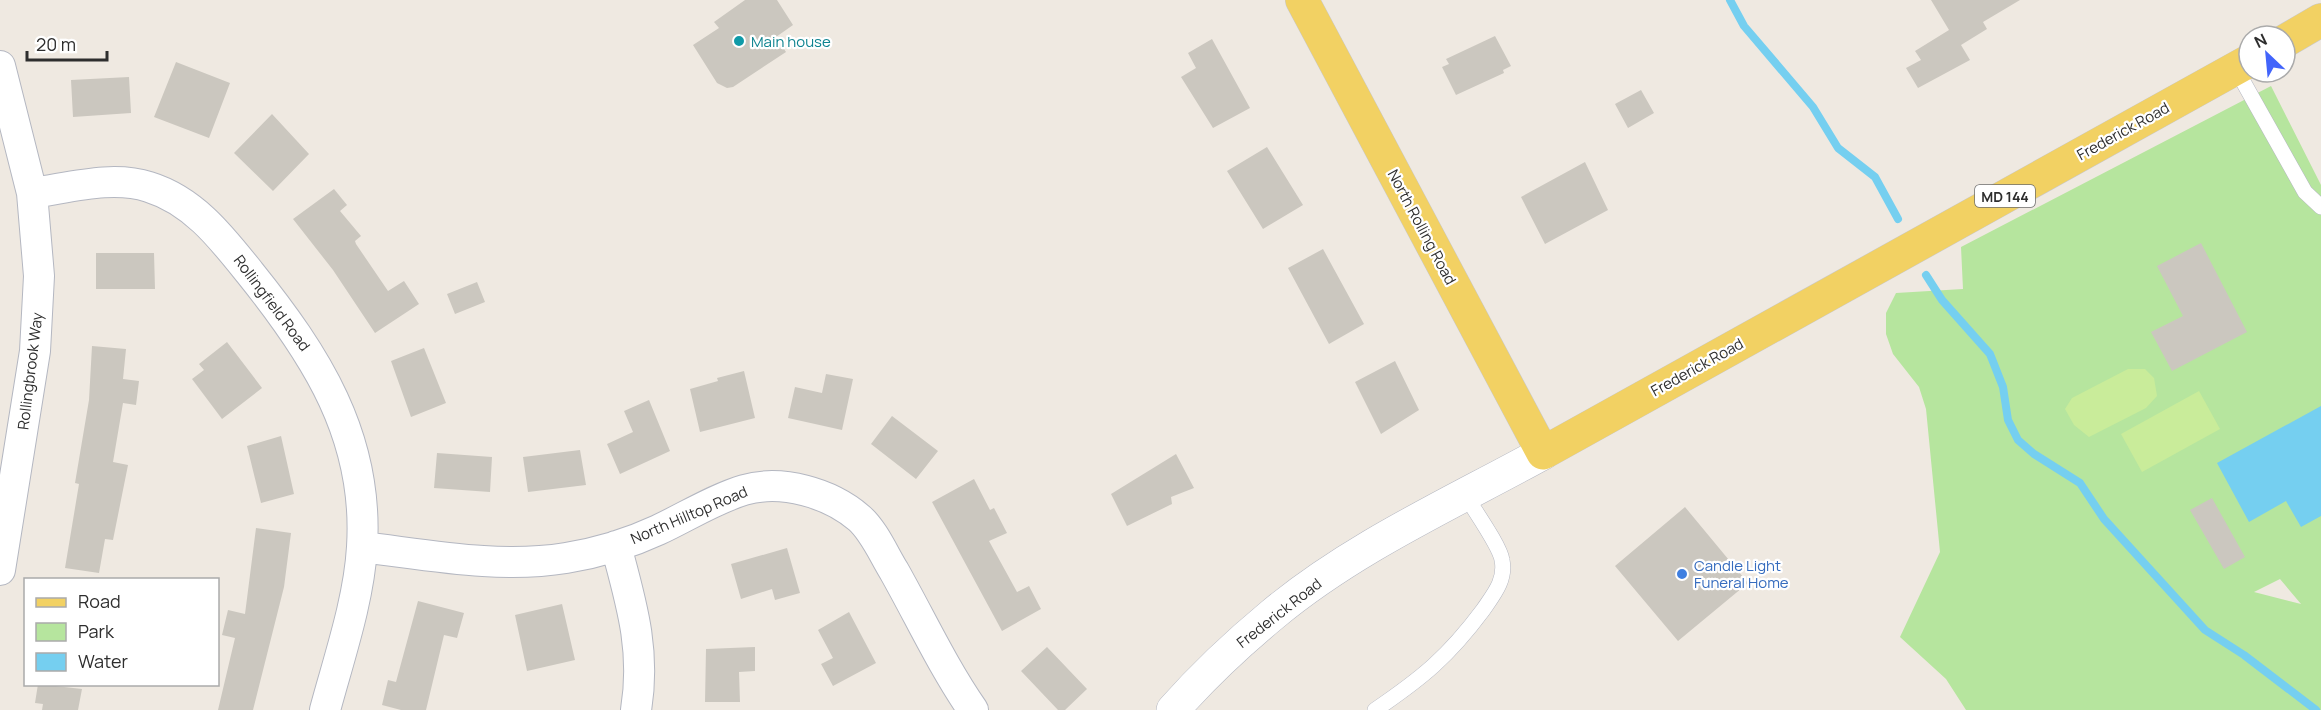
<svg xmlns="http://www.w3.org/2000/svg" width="2321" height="710" viewBox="0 0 2321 710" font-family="Manrope,sans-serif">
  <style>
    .green { fill: #b6e59e; fill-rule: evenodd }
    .pitch { fill: #c9ec9a }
    .water { fill: #75cff0 }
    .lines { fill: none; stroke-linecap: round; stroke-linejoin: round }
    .stream { stroke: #75cff0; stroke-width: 8 }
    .building { fill: #cbc7bf }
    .lane-casing { stroke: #b4b7c1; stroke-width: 16 }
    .street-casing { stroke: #b4b7c1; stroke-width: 32 }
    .secondary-casing { stroke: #b4b7c1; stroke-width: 34 }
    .primary-casing { stroke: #c9c9c9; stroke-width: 34 }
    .lane { stroke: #fff; stroke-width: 15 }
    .street { stroke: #fff; stroke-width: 30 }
    .secondary { stroke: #fff; stroke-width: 33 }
    .primary { stroke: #f2d163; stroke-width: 33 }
    .culture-dot { fill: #0f9aa8; stroke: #fff; stroke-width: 2 }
    .shop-dot { fill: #3f7fe0; stroke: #fff; stroke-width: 2 }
    .labels { text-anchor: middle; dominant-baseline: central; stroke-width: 4.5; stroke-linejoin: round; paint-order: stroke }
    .shield { fill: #fff; stroke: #6d6d6d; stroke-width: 1.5 }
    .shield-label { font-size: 14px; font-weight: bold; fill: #2e2e2e }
    .culture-label { font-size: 15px; fill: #0d838f; stroke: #fff; text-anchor: start }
    .street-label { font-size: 15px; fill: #2e2e2e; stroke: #fff }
    .shop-label { font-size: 15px; fill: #366cbe; stroke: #fff; text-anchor: start }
  </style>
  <rect width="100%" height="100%" fill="#efe9e1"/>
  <path class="green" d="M2271,86L2321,185V710H1966L1946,679L1900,637L1940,552L1926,409L1919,387L1893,354L1886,334V313L1896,293L1963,289L1961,247ZM2280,579L2301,604L2254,592Z"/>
  <path class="pitch" d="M2128,369H2145L2154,378L2157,396L2146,408L2089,437L2074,425L2065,409L2072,398Z
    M2199,391L2220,429L2142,472L2121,434Z"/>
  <path class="water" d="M2321,406V516L2301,527L2286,501L2249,522L2217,463Z"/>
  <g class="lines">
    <path class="stream" d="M1730,0L1744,26L1813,107L1838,148L1875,177L1898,219
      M1926,275L1942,300L1990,354L2003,387L2008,420L2018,440L2034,454L2080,483L2104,519L2205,630L2244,655L2316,710"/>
  </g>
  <path class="building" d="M745,0H777L793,25L776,37L786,52L733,87L727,88L717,83L693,45L719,28L714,22Z
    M1931,0H2020L1983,22L1987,29L1961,45L1970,60L1918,88L1906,68L1921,60L1915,51L1949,30Z
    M1495,36L1511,66L1503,70L1504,73L1456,95L1442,67L1449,64L1446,59Z
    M1212,39L1250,108L1213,128L1181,77L1196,68L1188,53Z
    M176,62L230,83L209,138L154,117Z
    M129,77L131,113L73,117L71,80Z
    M1641,90L1654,113L1628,128L1615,104Z
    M272,114L309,154L273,191L234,153Z
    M1267,147L1303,205L1263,229L1227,171Z
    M1585,162L1608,210L1545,244L1521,197Z
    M334,189L347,205L340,211L361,236L355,241L356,244L388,291L404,281L419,304L375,333L333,270L293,219Z
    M2201,243L2247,332L2172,371L2151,332L2183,316L2157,266Z
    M1323,249L1364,324L1329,344L1288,268Z
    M96,253H154L155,289H96Z
    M477,282L485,302L455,314L447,294Z
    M227,342L262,388L222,419L192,379L204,370L199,364Z
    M92,346L126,349L123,379L139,381L136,405L123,403L113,462L128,465L113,540L105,539L99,573L65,568L79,484L75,483L89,400Z
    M424,348L446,403L411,417L391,361Z
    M1395,361L1419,410L1381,434L1355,382Z
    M744,371L755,418L700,432L690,389L718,381L717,378Z
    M826,374L853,379L842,430L788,418L795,387L822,393Z
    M649,400L670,451L620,474L607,444L633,432L624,411Z
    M892,416L938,451L916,479L871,444Z
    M281,436L294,494L261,503L247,446Z
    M580,450L586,485L528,492L523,457Z
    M437,453L492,457L490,492L434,488Z
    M1176,454L1194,488L1171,497L1172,504L1127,526L1111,494Z
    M974,479L990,510L994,508L1007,533L989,541L1017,592L1029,586L1041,609L1002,631L932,502Z
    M2212,498L2245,557L2224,569L2190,510Z
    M1685,507L1748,583L1678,641L1615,566Z
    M256,528L291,533L284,587L253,710H218L235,638L222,635L228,610L245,614Z
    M787,548L800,593L775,600L772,589L741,599L731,564Z
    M418,601L464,613L457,638L444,635L426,710H401L382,705L388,680L396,682Z
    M562,604L575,660L527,671L515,615Z
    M849,612L876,663L833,686L821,664L833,658L818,630Z
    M755,647V671L739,672L740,702H705L706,649Z
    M1047,647L1087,689L1065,710H1058L1021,671Z
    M38,684L82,689L78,710H42L43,704L35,703Z"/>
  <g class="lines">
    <defs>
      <path id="lane" d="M2236,69L2305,192L2321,207
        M1375,710C1422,678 1448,657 1483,610C1494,594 1506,580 1502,560C1500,546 1474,510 1466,496"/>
      <path id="street" d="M0,66L32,193L39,276L35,351L0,570
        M32,193C69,188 112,175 149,187C194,201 222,238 250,273C316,355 369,437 362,547C359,600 339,658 325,710
        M616,546C631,602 646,650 636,710
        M362,547C429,555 499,569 566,558C597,553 630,543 658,530C686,517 714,499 744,490C782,479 830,493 859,518C874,531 884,555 894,571C920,617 943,667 973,710"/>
      <path id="secondary" d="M1173,710C1203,676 1237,644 1272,615C1352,548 1452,503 1543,453"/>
      <path id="primary" d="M1302,0L1543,453L2249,61
        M2285,41L2321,20"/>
    </defs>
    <use href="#lane" class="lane-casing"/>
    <use href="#street" class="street-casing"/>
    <use href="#secondary" class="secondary-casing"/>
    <use href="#primary" class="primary-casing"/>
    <use href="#lane" class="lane"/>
    <use href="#street" class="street"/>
    <use href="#secondary" class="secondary"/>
    <use href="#primary" class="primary"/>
  </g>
  <circle class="culture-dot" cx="739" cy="41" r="6"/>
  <circle class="shop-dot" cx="1682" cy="574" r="6"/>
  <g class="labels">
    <rect class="shield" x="1975" y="185" width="60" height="22" rx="4.5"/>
    <g class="shield-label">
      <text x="2005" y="196">MD 144</text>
    </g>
    <g class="culture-label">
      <text x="751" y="41">Main house</text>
    </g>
    <g class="street-label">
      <text transform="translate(2123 131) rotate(-29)">Frederick Road</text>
      <text transform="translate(1422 227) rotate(62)">North Rolling Road</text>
      <text transform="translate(272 303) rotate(53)">Rollingfield Road</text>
      <text transform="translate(1697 367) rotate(-29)">Frederick Road</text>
      <text transform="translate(30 371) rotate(-83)">Rollingbrook Way</text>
      <text transform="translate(689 515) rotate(-23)">North Hilltop Road</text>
      <text transform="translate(1279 613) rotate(-38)">Frederick Road</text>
    </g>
    <g class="shop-label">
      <text x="1694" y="565">Candle Light<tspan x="1694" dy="17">Funeral Home</tspan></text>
    </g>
  </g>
  <rect x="24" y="578" width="195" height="108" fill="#ffffff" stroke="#ababab" stroke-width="1.5"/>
  <rect x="36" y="598" width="30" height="9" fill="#f2d163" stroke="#ababab" stroke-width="1.5"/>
  <text x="78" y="608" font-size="18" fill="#2e2e2e">Road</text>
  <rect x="36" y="623" width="30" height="18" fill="#b6e59e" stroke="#ababab" stroke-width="1.5"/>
  <text x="78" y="638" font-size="18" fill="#2e2e2e">Park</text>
  <rect x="36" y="653" width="30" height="18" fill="#75cff0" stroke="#ababab" stroke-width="1.5"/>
  <text x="78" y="668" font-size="18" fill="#2e2e2e">Water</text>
  <g transform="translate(2267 54) rotate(334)"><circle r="28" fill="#ffffff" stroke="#ababab" stroke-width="1.5"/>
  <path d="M0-4.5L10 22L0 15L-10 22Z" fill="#4264fb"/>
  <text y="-9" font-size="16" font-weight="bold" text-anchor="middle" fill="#2e2e2e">N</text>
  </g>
  <path d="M27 51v9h80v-9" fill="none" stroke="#2e2e2e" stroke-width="3"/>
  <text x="36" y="51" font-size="18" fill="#2e2e2e" stroke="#ffffff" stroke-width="4.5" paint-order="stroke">20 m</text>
</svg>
